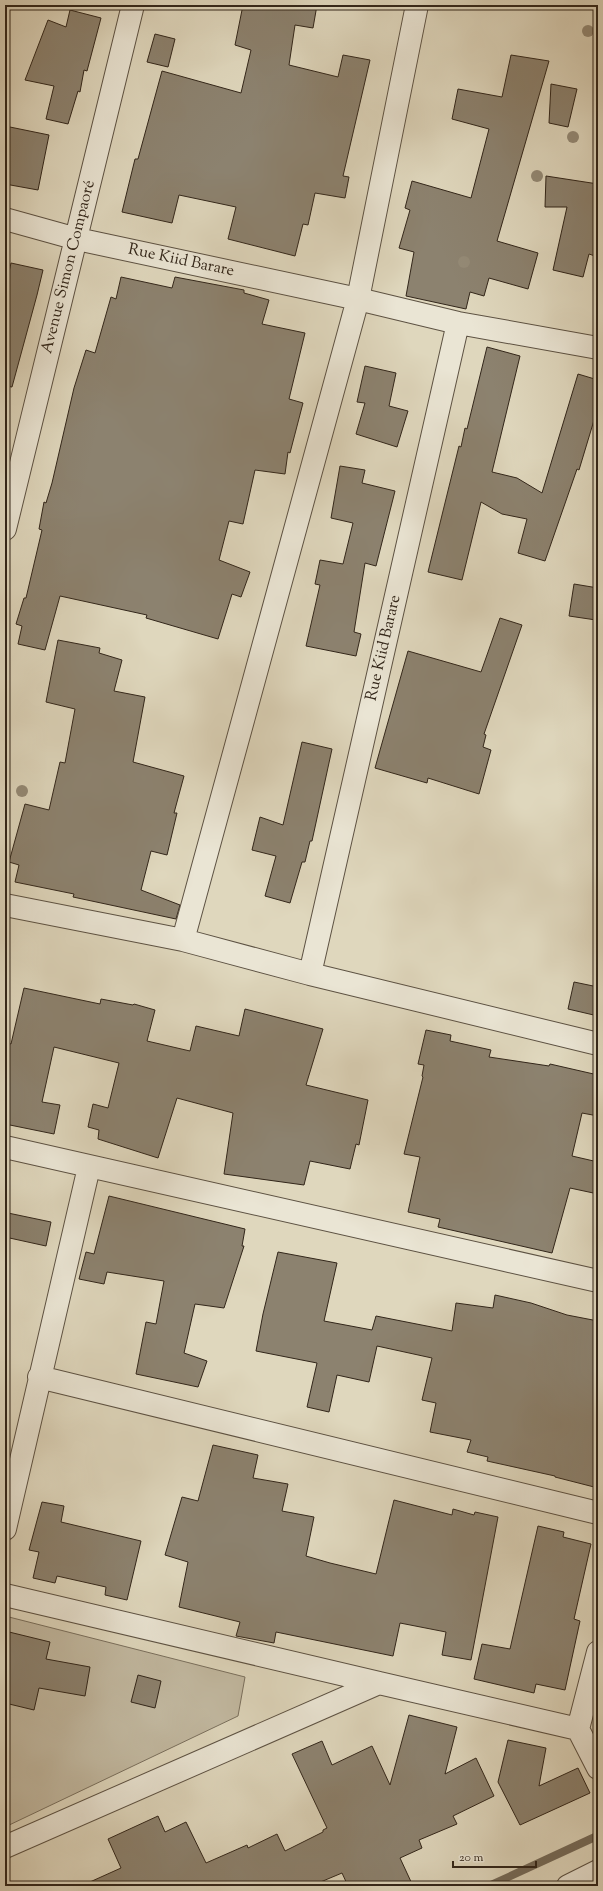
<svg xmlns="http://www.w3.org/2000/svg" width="603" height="1891" viewBox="0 0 603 1891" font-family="'Sorts Mill Goudy',serif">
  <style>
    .green { fill: #c2b9a1; stroke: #7a705e }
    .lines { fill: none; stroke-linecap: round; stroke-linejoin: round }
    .stream { stroke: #766c5b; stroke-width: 8 }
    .building { fill: #8c826f; stroke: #32261a }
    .minor-casing { stroke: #5d5243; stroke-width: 24 }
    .minor { stroke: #eae5d4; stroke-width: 22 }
    .tree { fill: #948a76 }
    .labels { text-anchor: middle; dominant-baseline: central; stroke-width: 3; stroke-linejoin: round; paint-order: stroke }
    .street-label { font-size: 16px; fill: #32261a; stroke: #eae5d4 }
  </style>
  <rect width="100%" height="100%" fill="#dfd7bd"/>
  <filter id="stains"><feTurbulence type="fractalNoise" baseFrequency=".005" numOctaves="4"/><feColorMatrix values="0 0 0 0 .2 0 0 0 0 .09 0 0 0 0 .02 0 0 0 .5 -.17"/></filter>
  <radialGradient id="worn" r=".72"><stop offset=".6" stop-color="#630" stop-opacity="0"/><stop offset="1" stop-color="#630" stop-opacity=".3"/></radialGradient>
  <path class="green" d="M5,1616L245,1677L238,1716L5,1827Z"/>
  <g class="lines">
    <path class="stream" d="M489,1886L595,1837"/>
  </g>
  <path class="building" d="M243,5L250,7V5H317L313,28L295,25L289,65L338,77L343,55L370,60L343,176L349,177L345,198L315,193L308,225L303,224L295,256L228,239L236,207L179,195L172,223L122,212L135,159H138L162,71L241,93L251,50L235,45Z
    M70,10L101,18L87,71L84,70L80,92L78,91L68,124L46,119L54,86L25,80L48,20L66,27Z
    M155,34L175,39L168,67L147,62Z
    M511,55L549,61L497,241L538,253L528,289L489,278L484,296L470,292L466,309L406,296L414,252L399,248L410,210L405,208L412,181L471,198L489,129L452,119L458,89L502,97Z
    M551,84L577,89L568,127L549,123Z
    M5,126L49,135L38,190L5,184Z
    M546,176L598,184V257L589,254L583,277L553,270L567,207H545Z
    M11,263L43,270L37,295L12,387L5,386V290Z
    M121,277L172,288L175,277L244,290V293L269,300L262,324L305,333L289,399L303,403L290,453L288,452L285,474L255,470L243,524L229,521L219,560L250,572L241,597L232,594L218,639L146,618L147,615L60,596L45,650L18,644L22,626L16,624L24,598H26L42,530L39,529L44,502L46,503L52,483L74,388L86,350L95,353L111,297L116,299Z
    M487,347L520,356L492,472L517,478L542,493L578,374L598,380V407L579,470L577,469L545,561L518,553L527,519L502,514L481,502L462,580L428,572L459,446L461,447L465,428L467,429Z
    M365,366L396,373L389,406L408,411L397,447L356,434L365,403L357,402Z
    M340,466L365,470L362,483L395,491L376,566L365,563L354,632L361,634L356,656L306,646L320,585L315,584L320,560L343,564L353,523L331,518Z
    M574,584L598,588L596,620L569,616Z
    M500,618L522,625L484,734L486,735L483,747L491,750L479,794L428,778L427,783L375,768L408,651L481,672Z
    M58,640L100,648L99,653L122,660L114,691L145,697L133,762L184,776L174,813H177L167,855L151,851L141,890L180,905L176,919L73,897L74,894L15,882L19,865L9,862L25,804L49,810L60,762L65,763L75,709L46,702Z
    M302,742L332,749L312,841H310L305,862H302L290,903L265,896L276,856L252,850L260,817L283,825Z
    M574,982L598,987V1016L568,1009Z
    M24,988L100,1004L101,999L133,1005L134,1004L155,1010L147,1041L190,1051L196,1026L239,1036L245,1009L323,1029L306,1085L368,1100L359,1145L356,1144L350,1169L310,1161L304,1185L224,1174L233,1113L177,1098L158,1158L98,1139L99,1130L88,1127L93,1104L108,1108L119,1063L54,1047L42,1102L60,1105L54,1134L5,1124V1042L11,1044Z
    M426,1030L451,1035L450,1041L491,1050L489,1057L549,1066L550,1064L598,1075V1116L582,1113L572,1156L598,1162V1194L570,1188L552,1253L438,1227L440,1219L408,1212L420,1157L404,1154L423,1077L422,1076L424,1065L418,1064Z
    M109,1196L245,1229L242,1246H244L224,1308L195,1304L184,1353L207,1361L198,1387L136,1374L146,1322L156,1324L164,1281L107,1272L104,1284L79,1279L86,1252L94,1254Z
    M8,1213L51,1222L46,1246L5,1237Z
    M278,1252L337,1263L324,1321L372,1330L376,1316L452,1331L456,1303L493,1308L495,1295L531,1303L567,1315L598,1321V1488L555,1477V1476L487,1461L488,1457L467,1452L471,1440L430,1432L436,1403L422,1400L432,1358L377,1346L369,1382L337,1375L329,1412L307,1407L317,1363L256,1351L263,1314Z
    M213,1445L258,1455L253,1478L288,1484L282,1511L314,1517L306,1556L330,1563L376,1574L394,1500L452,1515L453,1509L474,1515L475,1512L498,1517L471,1660L442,1655L446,1632L400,1623L393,1656L276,1632L274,1643L236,1636L240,1622L179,1607L188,1562L165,1555L182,1497L198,1501Z
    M42,1502L64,1506L61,1522L141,1541L127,1600L105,1595L106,1587L57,1576L55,1583L33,1578L39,1552L29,1550Z
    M538,1526L564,1532L563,1537L591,1544L574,1619L580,1621L565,1690L536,1684L534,1693L474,1679L482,1644L510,1649Z
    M5,1631L50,1642L46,1659L90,1667L85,1696L39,1688L34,1710L5,1703Z
    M138,1675L161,1681L155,1708L131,1702Z
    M409,1715L457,1727L445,1774L476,1758L494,1796L453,1816L457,1824L419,1840L422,1848L400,1858L413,1886H348L342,1873L311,1886H81L121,1868L108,1839L158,1816L165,1832L186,1822L206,1863L247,1845L248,1848L277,1834L285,1851L323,1832V1830L327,1828L292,1754L322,1741L332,1765L372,1746L390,1785Z
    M508,1740L546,1748L539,1786L578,1768L590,1793L520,1825L498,1782Z"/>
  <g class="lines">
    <defs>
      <path id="minor" d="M5,219L77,239L358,299L458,323L598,348
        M5,529L133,5
        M5,905L183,940L310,974L598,1044
        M183,940L358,299L417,5
        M310,974L458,323
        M5,1147L598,1281
        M39,1377L598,1513
        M5,1529L89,1167
        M5,1595L379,1683
        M598,1652L578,1729L598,1768
        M5,1847L379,1683L578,1729
        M568,1886L598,1871"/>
    </defs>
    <use href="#minor" class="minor-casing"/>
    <use href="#minor" class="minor"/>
  </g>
  <g class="tree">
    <circle cx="588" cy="31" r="6"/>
    <circle cx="573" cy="137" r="6"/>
    <circle cx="537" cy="176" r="6"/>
    <circle cx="464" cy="262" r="6"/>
    <circle cx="22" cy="791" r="6"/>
  </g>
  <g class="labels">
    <g class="street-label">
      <text transform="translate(181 261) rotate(12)">Rue Kiid Barare</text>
      <text transform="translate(69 267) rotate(-76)">Avenue Simon Compaoré</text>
      <text transform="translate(384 648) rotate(-77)">Rue Kiid Barare</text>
    </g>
  </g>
  <rect width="603" height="1891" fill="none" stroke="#dfd7bd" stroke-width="20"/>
  <rect x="6" y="6" width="591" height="1879" fill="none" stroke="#32261a" stroke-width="2"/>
  <rect x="10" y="10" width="583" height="1871" fill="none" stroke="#32261a"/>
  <path d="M453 1861v6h83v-6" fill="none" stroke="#32261a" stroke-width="2"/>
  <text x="459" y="1861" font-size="12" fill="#32261a" stroke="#eae5d4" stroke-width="3" paint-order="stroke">20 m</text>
  <rect width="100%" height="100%" filter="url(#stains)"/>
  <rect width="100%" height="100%" fill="url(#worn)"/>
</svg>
